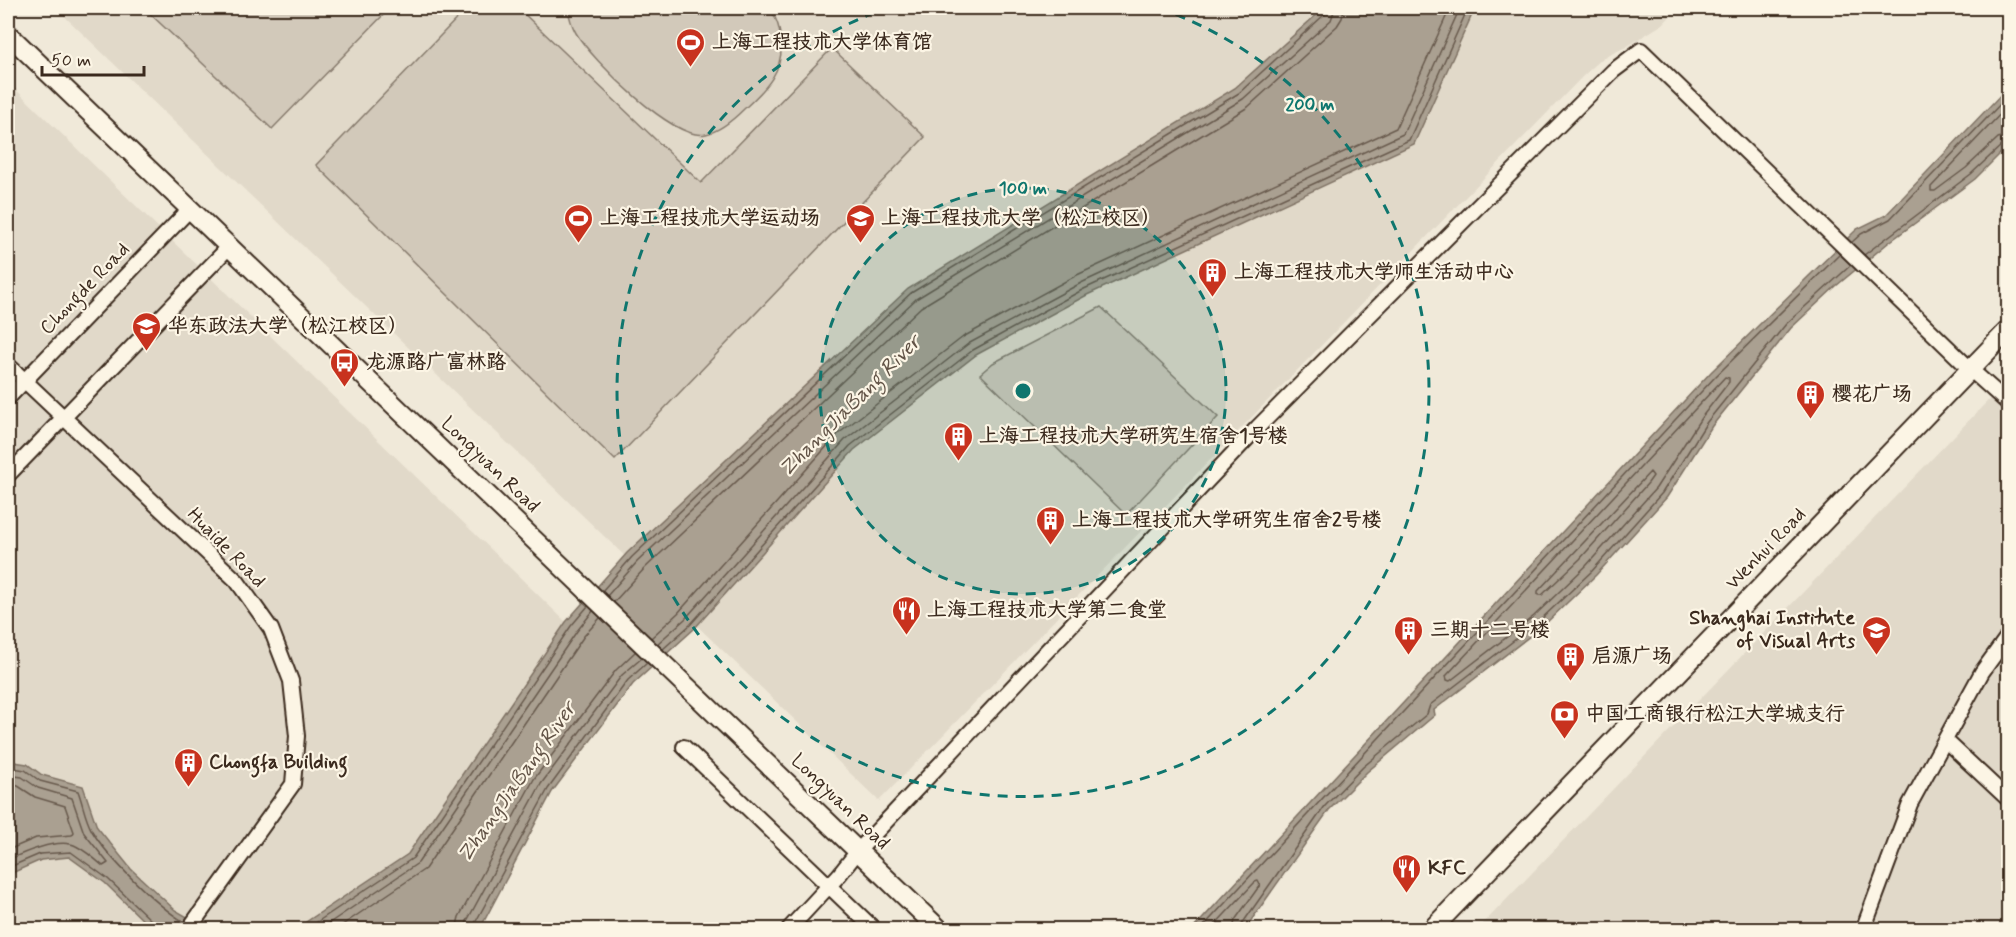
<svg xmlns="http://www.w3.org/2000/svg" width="2016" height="937" viewBox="0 0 2016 937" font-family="Mynerve,'LXGW WenKai TC',sans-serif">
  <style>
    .built { fill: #e1d9c9 }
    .green { fill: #d2c9ba; stroke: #867a6c; stroke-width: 1.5 }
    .water { fill: #aaa091; stroke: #7e7163; stroke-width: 1.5 }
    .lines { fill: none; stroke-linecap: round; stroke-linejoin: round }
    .shore { stroke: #67594c; stroke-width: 1.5 }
    .minor-casing { stroke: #3b2a1e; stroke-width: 18 }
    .major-casing { stroke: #3b2a1e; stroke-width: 22 }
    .minor { stroke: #fcf5e5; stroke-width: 14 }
    .major { stroke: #fcf5e5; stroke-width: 18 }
    .ring { fill: none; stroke: #0f766e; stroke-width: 3; stroke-dasharray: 10 8 }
    .labels { text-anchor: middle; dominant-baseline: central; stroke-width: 4.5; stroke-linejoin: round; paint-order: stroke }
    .poi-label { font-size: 20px; font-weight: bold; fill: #3b2a1e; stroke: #fcf5e5; text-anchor: start }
    .street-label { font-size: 20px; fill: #3b2a1e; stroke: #fcf5e5 }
    .water-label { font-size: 21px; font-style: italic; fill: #625346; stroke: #fcf5e5 }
    .centre { fill: #0f766e; stroke: #fcf5e5; stroke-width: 3 }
    .ring-label { font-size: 18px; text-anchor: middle; font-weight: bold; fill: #0f766e; stroke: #fcf5e5; stroke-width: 4.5; stroke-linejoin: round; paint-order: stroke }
  </style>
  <rect width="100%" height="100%" fill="#f0e9d9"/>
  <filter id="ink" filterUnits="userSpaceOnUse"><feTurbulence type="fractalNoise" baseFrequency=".0167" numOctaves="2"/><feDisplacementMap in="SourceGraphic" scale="12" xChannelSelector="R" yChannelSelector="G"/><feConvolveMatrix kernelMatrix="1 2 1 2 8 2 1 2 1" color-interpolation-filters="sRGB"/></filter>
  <g filter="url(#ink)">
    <path class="built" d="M56,8H1678L1663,24L1626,47L1603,58L1583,76L879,801Z
      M8,82L566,622L408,854L294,929H8Z
      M2008,380V929H1478Z"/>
    <path class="green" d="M144,8H390L272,129Z
      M467,8H518L701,183L832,48L925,137L615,460L316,165Z
      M568,8H768C777,17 779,27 781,40C784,71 766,89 744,109C734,119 720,131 706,134C674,142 592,60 576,33C572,26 569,16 568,8Z
      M1101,307L1218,417L1126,515L980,374L993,363Z"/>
    <path class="water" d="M1324,8H1475L1414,144L1087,295L976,355L854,450L694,629L633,684L552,792L482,925L475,930H294L408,854L566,622L627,553L908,289L1235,88Z
      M2008,87V146L1975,179L1888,243L1836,286L1791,328L1712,426L1667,497L1596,575L1543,626L1434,710L1435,715L1367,772L1329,810L1245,929L1192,930L1711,372L1857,229L1886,215Z
      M8,761L27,764L42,775L83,786L97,827L131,869L175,910L208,929H152L105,883L69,857L41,860L14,872L8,884Z"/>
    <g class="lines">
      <path class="shore" d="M2008,106L1931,187V191H1935L1966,168L1998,138L2008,135
        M1851,243L1861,234L1890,219L2008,96
        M1864,255L1971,174L2003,144L2008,142
        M1725,377L1729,378V382L1701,418L1656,488L1586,566L1534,616L1450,681L1447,680L1446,676Z
        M1650,472L1653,476L1648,483L1580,559L1542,595H1538V591Z
        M602,591L632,557L911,293L1239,93L1325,14L1327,8
        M607,596L637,562L916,299L1243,99L1331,20L1335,8
        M614,602L644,569L921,307L1248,107L1337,26L1342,18L1344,8
        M651,638L678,613L838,434L963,337L1077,275L1396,128L1450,8
        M657,644L685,619L845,440L968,344L1081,283L1403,134L1460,8
        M663,649L690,625L850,446L973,350L1084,289L1409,140L1468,8
        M8,767L25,770L40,781L78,791C83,804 85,819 92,831C109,859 156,905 184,922
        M8,775L22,777L38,788L72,798L84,833L108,863L103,866C95,859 86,851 76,846C59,837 23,853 8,860
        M8,784L18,786L35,797L65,806L74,832L72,835L36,838L8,850
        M8,872L12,866L40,854L71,852L108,879L154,923L156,930
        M305,930L413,858L571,626L588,606
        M319,930L418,863L577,631L593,611
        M335,930L425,869L584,636L600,618
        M456,930L459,917L534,779L616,670L635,652
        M465,930L467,921L541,784L622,675L642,658
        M473,930L474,925L548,789L628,680L647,663
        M1200,930L1715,377L1840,254
        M1210,930L1255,882L1258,881L1260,885L1235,920L1233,930
        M1241,930L1242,924L1325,806L1363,767L1427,714L1430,705L1538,622L1592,571L1662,493L1707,422L1786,324L1851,265"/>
      <defs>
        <path id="minor" d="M8,365L237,581L271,629L291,681L297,736L293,784L188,930
          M8,398L190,209
          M8,475L229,247
          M1945,740L2008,799
          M684,747L875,930
          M788,930L839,875L858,851L1258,427L1613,71L1641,50L1970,369L2008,403
          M1863,930L1910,804L1982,672L2008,636"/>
        <path id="major" d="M8,34L940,930
          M1431,930L2008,330"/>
      </defs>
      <use href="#minor" class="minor-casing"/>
      <use href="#major" class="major-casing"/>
      <use href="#minor" class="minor"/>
      <use href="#major" class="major"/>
    </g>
  </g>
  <circle cx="1023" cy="391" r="203" fill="#0f766e" fill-opacity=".12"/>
  <g class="ring">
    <circle cx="1023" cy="391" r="203"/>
    <path d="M1159 8A406 406 0 1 1 887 8"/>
  </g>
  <defs>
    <symbol id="stadium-pin" viewBox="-11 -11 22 30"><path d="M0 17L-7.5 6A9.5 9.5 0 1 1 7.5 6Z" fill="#c8321e" stroke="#fcf5e5"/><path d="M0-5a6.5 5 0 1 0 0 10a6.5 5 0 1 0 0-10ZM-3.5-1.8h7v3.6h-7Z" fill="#fff"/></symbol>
    <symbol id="university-pin" viewBox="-11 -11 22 30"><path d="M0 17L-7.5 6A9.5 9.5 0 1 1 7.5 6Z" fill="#c8321e" stroke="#fcf5e5"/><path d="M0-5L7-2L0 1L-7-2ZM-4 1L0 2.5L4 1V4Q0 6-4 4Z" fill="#fff"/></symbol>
    <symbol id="building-pin" viewBox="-11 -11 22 30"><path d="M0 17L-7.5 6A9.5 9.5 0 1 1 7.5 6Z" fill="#c8321e" stroke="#fcf5e5"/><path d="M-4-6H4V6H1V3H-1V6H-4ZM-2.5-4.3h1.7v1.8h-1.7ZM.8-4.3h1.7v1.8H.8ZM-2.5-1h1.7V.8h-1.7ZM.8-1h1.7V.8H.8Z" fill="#fff"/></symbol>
    <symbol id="bus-pin" viewBox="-11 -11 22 30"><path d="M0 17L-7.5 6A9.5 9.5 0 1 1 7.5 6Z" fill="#c8321e" stroke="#fcf5e5"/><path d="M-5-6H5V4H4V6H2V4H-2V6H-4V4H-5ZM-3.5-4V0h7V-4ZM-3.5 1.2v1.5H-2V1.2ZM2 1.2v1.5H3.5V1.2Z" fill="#fff"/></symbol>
    <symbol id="restaurant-pin" viewBox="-11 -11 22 30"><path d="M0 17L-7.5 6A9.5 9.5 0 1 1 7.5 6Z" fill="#c8321e" stroke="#fcf5e5"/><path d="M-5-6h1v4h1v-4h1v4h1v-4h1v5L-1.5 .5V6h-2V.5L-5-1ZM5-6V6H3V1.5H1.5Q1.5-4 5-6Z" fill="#fff"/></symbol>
    <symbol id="bank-pin" viewBox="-11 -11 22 30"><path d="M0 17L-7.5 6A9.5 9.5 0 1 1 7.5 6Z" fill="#c8321e" stroke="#fcf5e5"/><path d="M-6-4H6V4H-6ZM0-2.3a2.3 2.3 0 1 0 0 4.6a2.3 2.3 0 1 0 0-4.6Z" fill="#fff"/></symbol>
  </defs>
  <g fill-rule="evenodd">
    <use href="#stadium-pin" x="674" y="26" width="33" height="45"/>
    <use href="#stadium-pin" x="562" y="202" width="33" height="45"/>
    <use href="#university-pin" x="844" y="202" width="33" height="45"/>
    <use href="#building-pin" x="1196" y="256" width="33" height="45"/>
    <use href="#university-pin" x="130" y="310" width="33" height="45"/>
    <use href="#bus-pin" x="328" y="346" width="33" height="45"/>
    <use href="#building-pin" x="1794" y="378" width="33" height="45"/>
    <use href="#building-pin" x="942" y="420" width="33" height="45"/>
    <use href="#building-pin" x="1034" y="504" width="33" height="45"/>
    <use href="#restaurant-pin" x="890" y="594" width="33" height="45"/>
    <use href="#building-pin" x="1392" y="614" width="33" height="45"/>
    <use href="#university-pin" x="1860" y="614" width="33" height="45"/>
    <use href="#building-pin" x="1554" y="640" width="33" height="45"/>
    <use href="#bank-pin" x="1548" y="698" width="33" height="45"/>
    <use href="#building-pin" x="172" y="746" width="33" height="45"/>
    <use href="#restaurant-pin" x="1390" y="852" width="33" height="45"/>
  </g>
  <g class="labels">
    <g class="poi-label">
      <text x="712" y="42">上海工程技术大学体育馆</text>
      <text x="600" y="218">上海工程技术大学运动场</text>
      <text x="881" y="218">上海工程技术大学（松江校区）</text>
      <text x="1234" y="272">上海工程技术大学师生活动中心</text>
      <text x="168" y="326">华东政法大学（松江校区）</text>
      <text x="366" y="362">龙源路广富林路</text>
      <text x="1832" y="394">樱花广场</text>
      <text x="979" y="436">上海工程技术大学研究生宿舍1号楼</text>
      <text x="1072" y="520">上海工程技术大学研究生宿舍2号楼</text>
      <text x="927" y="610">上海工程技术大学第二食堂</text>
      <text x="1855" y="618" text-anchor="end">Shanghai Institute<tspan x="1855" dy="23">of Visual Arts</tspan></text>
      <text x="1430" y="630">三期十二号楼</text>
      <text x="1592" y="656">启源广场</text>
      <text x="1585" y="714">中国工商银行松江大学城支行</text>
      <text x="209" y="762">Chongfa Building</text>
      <text x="1428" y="868">KFC</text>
    </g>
    <g class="street-label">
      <text transform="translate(85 289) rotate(-46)">Chongde Road</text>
      <text transform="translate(490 465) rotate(44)">Longyuan Road</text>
      <text transform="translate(226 548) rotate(46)">Huaide Road</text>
      <text transform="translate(1766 549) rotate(-46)">Wenhui Road</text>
      <text transform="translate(840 802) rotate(44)">Longyuan Road</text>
    </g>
    <g class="water-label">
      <text transform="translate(850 406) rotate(-45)">ZhangJiaBang River</text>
      <text transform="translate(517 782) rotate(-55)">ZhangJiaBang River</text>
    </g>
  </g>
  <circle cx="1023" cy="391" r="9" class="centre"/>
  <g class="ring-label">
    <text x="1310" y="110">200 m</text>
    <text x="1023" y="194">100 m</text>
  </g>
  <rect width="2016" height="937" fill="none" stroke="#fcf5e5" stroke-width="30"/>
  <rect x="15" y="15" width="1986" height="907" fill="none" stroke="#3b2a1e" stroke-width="2" filter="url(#ink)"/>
  <path d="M42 66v9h102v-9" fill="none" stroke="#3b2a1e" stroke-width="3"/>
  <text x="51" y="66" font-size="18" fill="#3b2a1e" stroke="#fcf5e5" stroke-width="4.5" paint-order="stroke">50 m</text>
</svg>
